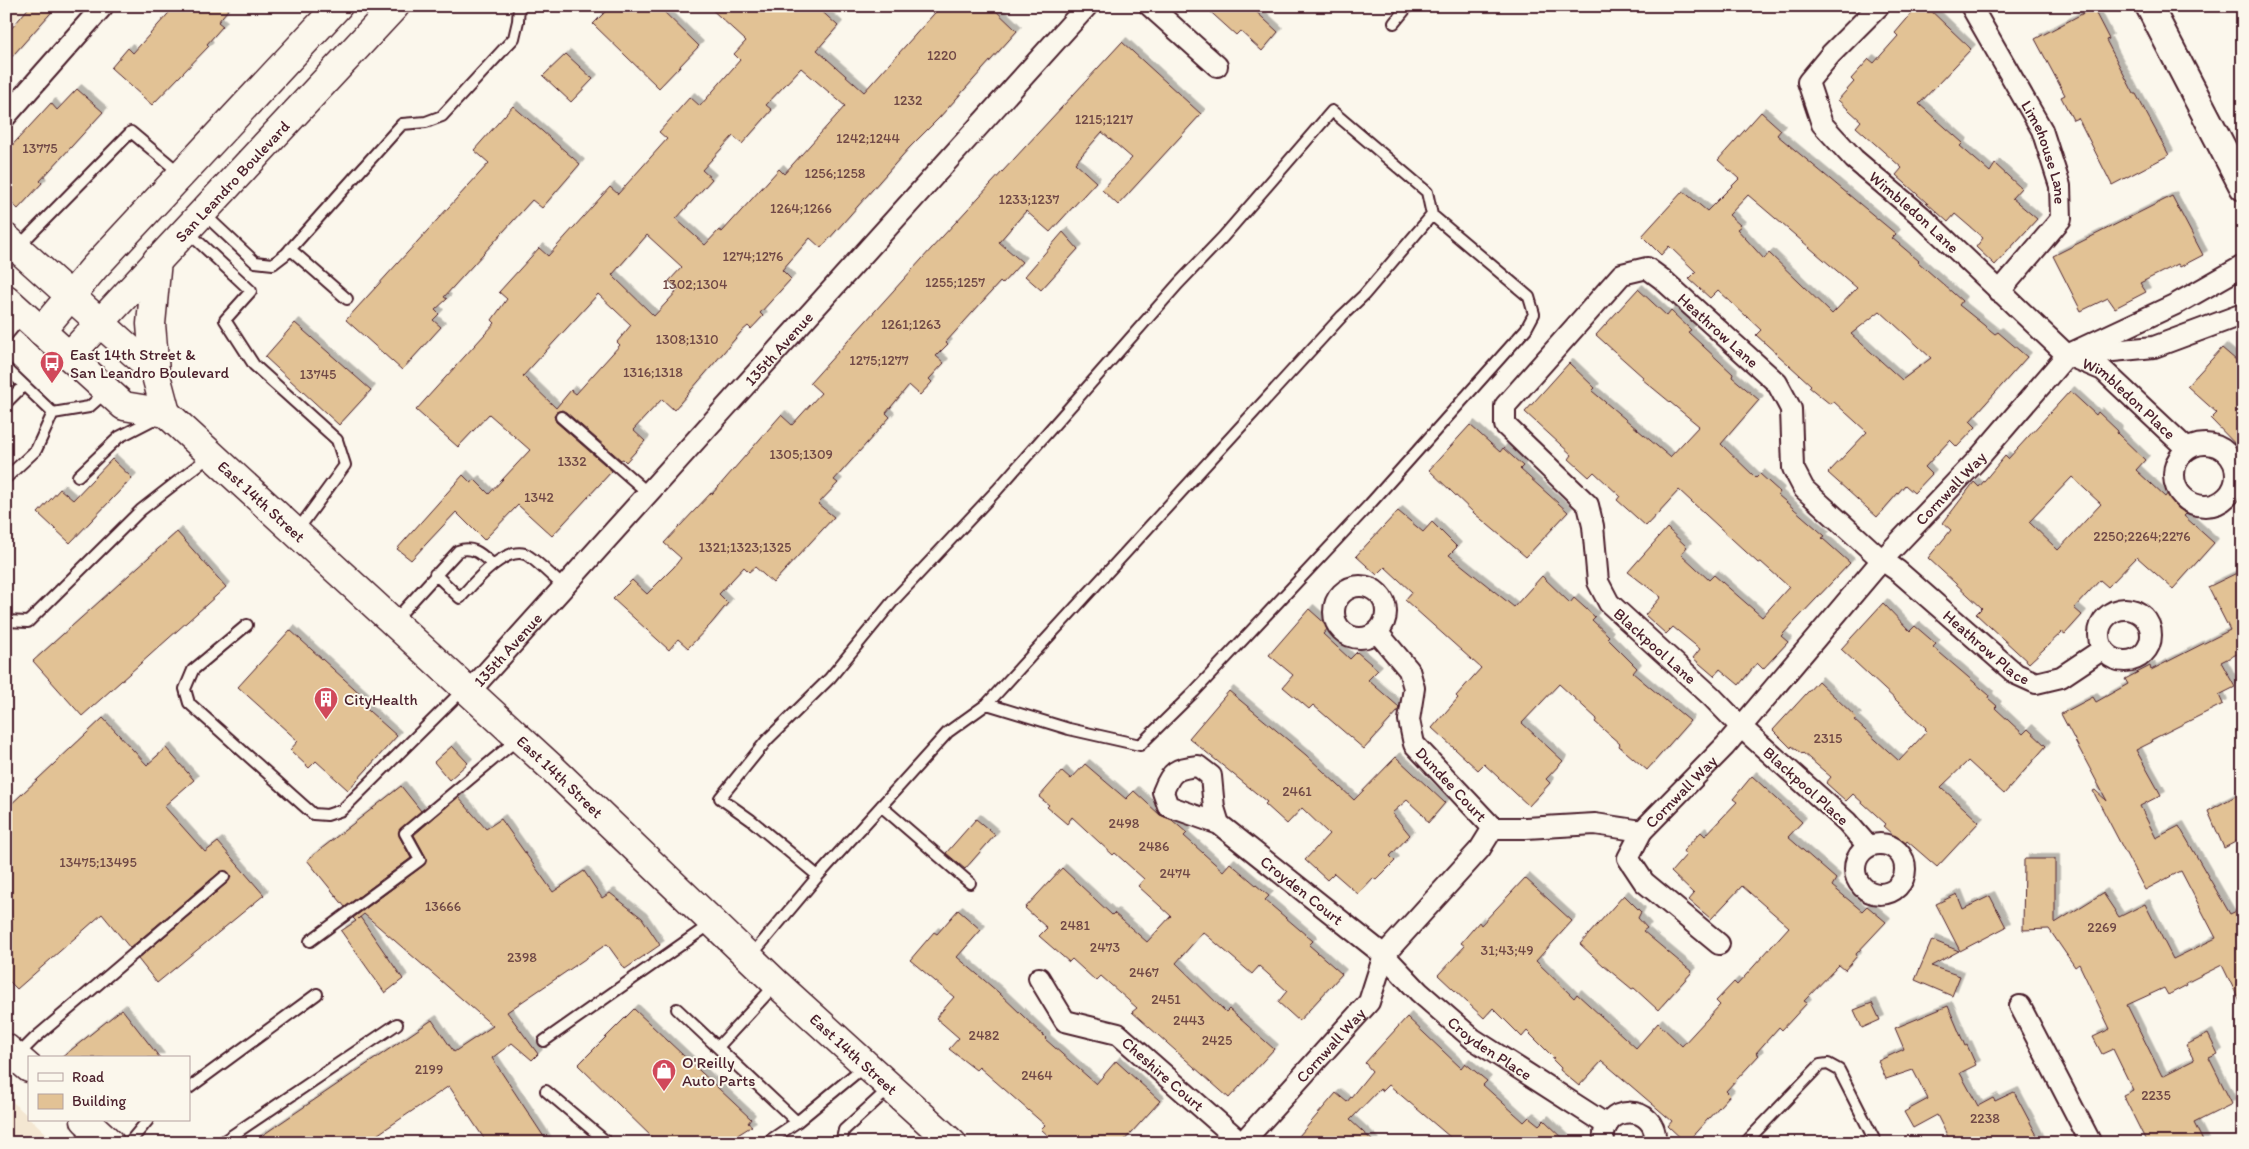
<svg xmlns="http://www.w3.org/2000/svg" width="2249" height="1149" viewBox="0 0 2249 1149" font-family="Itim,sans-serif">
  <style>
    .built { fill: #f4e7d2 }
    .building { fill: #e2c295; stroke: #4a1f2b; fill-rule: evenodd; filter: url(#shadow) }
    .lines { fill: none; stroke-linecap: round; stroke-linejoin: round }
    .service-casing { stroke: #4a1f2b; stroke-width: 14 }
    .minor-casing { stroke: #4a1f2b; stroke-width: 24 }
    .tertiary-casing { stroke: #4a1f2b; stroke-width: 30 }
    .secondary-casing { stroke: #4a1f2b; stroke-width: 31 }
    .primary-casing { stroke: #4a1f2b; stroke-width: 31 }
    .service { stroke: #fbf7ec; stroke-width: 10 }
    .minor { stroke: #fbf7ec; stroke-width: 20 }
    .tertiary { stroke: #fbf7ec; stroke-width: 26 }
    .secondary { stroke: #fbf7ec; stroke-width: 28 }
    .primary { stroke: #fbf7ec; stroke-width: 28 }
    .labels { text-anchor: middle; dominant-baseline: central; stroke-width: 4; stroke-linejoin: round; paint-order: stroke }
    .number-label { font-size: 14px; fill: #704846 }
    .street-label { font-size: 16px; fill: #4a1f2b; stroke: #fbf7ec }
    .poi-label { font-size: 16px; fill: #4a1f2b; stroke: #fbf7ec; text-anchor: start }
  </style>
  <defs>
    <filter id="shadow"><feDropShadow dx="4.5" dy="-4.5" stdDeviation="0" flood-color="#0004"/></filter>
  </defs>
  <rect width="100%" height="100%" fill="#fbf7ec"/>
  <filter id="ink" filterUnits="userSpaceOnUse"><feTurbulence type="fractalNoise" baseFrequency=".02" numOctaves="2"/><feDisplacementMap in="SourceGraphic" scale="10" xChannelSelector="R" yChannelSelector="G"/><feConvolveMatrix kernelMatrix="1 2 1 2 8 2 1 2 1" color-interpolation-filters="sRGB"/></filter>
  <g filter="url(#ink)">
    <path class="built" d="M6,6H28L6,31Z
      M6,1096L29,1117V1120H32L56,1143H6Z"/>
    <path class="building" d="M30,6H57L6,63V35Z
      M175,6H231L218,22L223,26L207,44L209,46L152,105L111,68L128,48L133,53Z
      M611,6H658L699,46L659,88L593,24Z
      M708,6H816L838,26L817,50L864,92L941,6H991L1017,31L939,118L909,148L821,248L810,238L782,270L791,279L760,313L763,316L751,329L748,326L741,332L674,410L662,399L647,415L633,430L645,441L626,462L623,459L621,460L566,412L562,410L556,412L554,416L556,422L612,471L552,536L518,505L484,540L456,512L411,560L397,549L463,475L471,483L475,480L489,494L530,450L489,414L458,447L416,410L495,323L492,320L507,299L499,292L539,248L548,256L610,187L618,194L667,139L659,132L690,97L700,106L740,60L734,54L746,41ZM801,68L845,106L784,174L779,169L722,232L719,230L705,245L676,219L712,179L702,170L733,136L742,144L772,110L766,105ZM647,235L682,267L669,281L679,289L654,316L612,275ZM598,294L631,325L617,342L620,345L576,394L571,390L556,408L523,376Z
      M1204,6H1250L1278,32L1262,51L1240,31L1236,35Z
      M1918,6H1926L1971,49L1919,104L1963,143L1960,146L1990,172L1995,164L2021,188L2012,198L2037,219L1995,265L1976,247L1983,238L1955,214L1948,222L1896,175L1902,168L1856,127L1861,121L1838,100L1854,82L1851,79L1869,59L1874,63L1898,36L1895,33Z
      M2093,8L2109,39L2106,40L2134,94H2136L2169,155L2112,185L2078,118L2073,120L2061,97L2065,95L2035,39Z
      M1122,42L1201,114L1118,205L1102,190L1132,158L1102,132L1075,163L1096,182L1050,232L1026,211L999,242L1022,262L1002,284L1000,282L946,342L948,344L936,356L944,363L929,379L932,382L920,395L909,385L886,413L890,417L834,480L838,483L818,504L834,517L773,583L755,567L749,572L744,567L719,594L728,603L711,624L688,648L678,639L669,650L613,599L632,580L647,594L674,567L681,558L664,543L711,493L712,494L781,415L792,425L821,393L810,383L931,249Z
      M566,54L593,79L571,102L543,76Z
      M77,89L103,112L40,181L42,183L18,209L6,198V152L51,103L57,110Z
      M513,106L580,164L542,208L532,200L444,297L447,299L435,310L439,314L433,320L441,327L402,370L346,320L489,163L474,150Z
      M1761,112L1781,130L1777,135L1896,234L1892,238L1919,261L1918,262L1962,301L1959,305L1995,334L1998,332L2027,357L1970,421L1976,427L1957,447L1950,440L1925,467L1932,474L1914,493L1905,485L1877,517L1828,473L1867,432L1834,402L1830,404L1809,387L1811,385L1756,335L1761,330L1718,290L1710,298L1689,279L1696,272L1669,246L1661,255L1642,236L1683,191L1707,211L1739,179L1718,160ZM1748,195L1857,288L1832,314L1769,253L1764,259L1737,229L1741,226L1729,215ZM1880,311L1931,358L1902,380L1851,334Z
      M2172,196L2203,255L2180,267L2178,264L2140,283L2146,292L2115,308L2108,298L2081,311L2053,256Z
      M1063,232L1078,249L1041,290L1025,276Z
      M1638,289L1667,316L1671,311L1691,330L1688,332L1733,374L1732,377L1759,400L1721,444L1756,478L1760,474L1780,492L1778,495L1825,536L1822,538L1850,563L1781,636L1788,642L1763,669L1757,663L1739,685L1720,669L1714,676L1693,658L1700,649L1673,627L1666,634L1645,615L1661,597L1628,572L1667,528L1687,547L1681,554L1709,580L1714,575L1762,617L1789,587L1761,562L1758,563L1679,490L1646,526L1617,500L1620,496L1594,472L1589,477L1569,459L1572,455L1525,412L1569,363L1595,388L1592,391L1670,457L1699,426L1642,379L1643,377L1596,335Z
      M295,323L371,390L339,425L265,357Z
      M2222,348L2243,366V452L2211,419L2217,413L2187,386Z
      M2070,391L2096,415L2098,412L2118,431L2117,433L2145,460L2136,470L2165,497L2168,493L2188,512L2184,516L2214,543L2173,589L2137,557L2108,587L2100,580L2074,608L2082,615L2065,634L2062,632L2029,663L1976,614L1982,608L1928,558L1951,530L1943,523L1974,482L1979,487L2005,456L2008,459ZM2072,477L2101,504L2058,550L2029,522Z
      M1470,425L1500,452L1503,448L1523,466L1520,469L1568,512L1526,557L1475,514L1429,470Z
      M112,459L132,478L70,543L38,513L60,489L73,500Z
      M1398,511L1423,532L1432,522L1457,547L1449,555L1514,607L1542,576L1570,603L1574,598L1595,617L1592,620L1609,636L1607,638L1637,668L1633,673L1690,721L1647,770L1619,746L1620,744L1595,722L1597,719L1559,684L1522,723L1563,761L1546,779L1550,783L1529,806L1484,764L1478,770L1432,728L1458,698L1456,696L1481,668L1405,600L1412,592L1385,567L1377,575L1356,556Z
      M177,532L226,587L82,716L33,661Z
      M2243,570V654L2241,652L2221,662L2235,687L2219,695L2223,704L2151,740L2152,742L2136,750L2161,795L2140,806L2156,838L2179,826L2230,914L2243,908V1008L2222,965L2186,983L2187,985L2168,995L2164,988L2127,1005L2162,1076L2194,1060L2186,1045L2208,1034L2218,1054L2209,1058L2232,1104L2194,1123L2204,1143H2147L2123,1095L2133,1090L2113,1049L2102,1054L2093,1037L2110,1029L2079,964L2075,967L2049,929L2023,930L2024,859H2055V923L2103,893L2119,917L2145,904L2173,959L2216,938L2181,871L2145,890L2093,791L2095,790L2107,801L2061,714L2093,697L2096,702L2128,684L2125,679L2150,666L2151,670L2230,630L2208,587Z
      M1883,603L1910,631L1915,626L1936,644L1933,647L1989,695L1988,698L1997,706L1995,708L2023,734L2028,729L2046,746L2004,794L1968,761L1941,787L1979,822L1937,867L1907,841L1904,845L1883,826L1886,824L1853,794L1846,801L1826,783L1831,777L1803,753L1802,754L1792,746L1791,748L1773,730L1818,681L1857,718L1854,720L1899,761L1927,731L1925,729L1926,728L1841,649Z
      M1309,609L1329,627L1323,634L1350,659L1357,652L1378,670L1368,680L1399,707L1398,711L1364,749L1313,705L1309,709L1283,687L1293,675L1269,655Z
      M290,630L365,698L360,703L397,736L348,790L316,761L309,768L290,750L298,741L238,687Z
      M1229,691L1306,755L1354,800L1396,757L1445,803L1428,823L1424,816L1407,800L1392,813L1410,835L1390,856L1395,861L1376,880L1373,878L1358,894L1334,873L1327,880L1305,860L1329,834L1302,808L1287,824L1265,804L1267,802L1189,738Z
      M103,718L147,765L166,748L194,780L164,806L205,852L218,842L264,895L157,983L138,959L228,882L231,876L227,871L220,872L130,948L102,914L17,989L6,978V809Z
      M452,746L468,763L449,780L434,762Z
      M1085,764L1126,799L1134,791L1160,815L1172,820L1187,833L1184,836L1223,871L1230,863L1269,896L1265,900L1313,941L1309,945L1342,974L1299,1021L1278,1002L1287,991L1259,966L1252,974L1203,932L1176,963L1226,1012L1229,1009L1274,1049L1229,1098L1132,1012L1137,1008L1101,976L1096,981L1072,959L1069,962L1039,936L1047,928L1025,908L1062,868L1112,915L1114,913L1147,942L1171,916L1138,886L1144,879L1115,853L1113,855L1072,817L1067,824L1047,807L1049,805L1039,797L1062,771L1071,779Z
      M1752,776L1802,822L1788,837L1836,879L1832,886L1862,911L1867,906L1886,922L1856,954L1857,956L1845,970L1839,965L1804,1001L1807,1003L1782,1030L1779,1027L1756,1053L1759,1055L1726,1091L1730,1095L1686,1143L1668,1126L1672,1121L1602,1061L1579,1086L1560,1070L1561,1068L1552,1059L1554,1058L1527,1031L1522,1037L1493,1008L1484,1018L1438,975L1465,946L1461,943L1479,922L1481,925L1525,878L1572,921L1536,961L1574,998L1577,994L1636,1048L1658,1023L1682,1046L1720,1005L1716,1001L1734,982L1737,985L1789,927L1742,886L1711,919L1689,900L1694,894L1671,872L1686,855L1683,851L1701,832L1705,836L1737,802L1733,799Z
      M401,786L421,811L399,831V836L411,858L345,907L307,860Z
      M2243,792V838L2224,848L2208,811Z
      M458,797L486,829L501,819L553,892L584,871L602,898L610,893L642,918L660,945L625,969L607,944L507,1012L538,1054L532,1060L512,1043L492,1058L548,1143H487L449,1086L365,1143H251L432,1020L454,1052L493,1026L364,914L358,919L360,917L403,979L385,993L341,931L356,921L353,918L424,865L426,857L414,835Z
      M976,819L995,835L965,869L946,853Z
      M1957,894L1963,909L1990,896L2006,927L1960,951L1936,904Z
      M1624,895L1641,912L1638,918L1647,928L1643,931L1692,972L1658,1010L1634,988L1632,989L1604,966L1580,944Z
      M958,910L981,930L957,957L998,992L1046,1038L1045,1039L1096,1084L1116,1061L1160,1101L1122,1143H1056L1041,1129L1045,1125L979,1067L976,1070L949,1049L959,1038L936,1018L954,997L910,960L934,932L937,934Z
      M1932,940L1959,951L1931,966L1960,976L1952,996L1915,980Z
      M1872,1003L1880,1020L1862,1028L1854,1010Z
      M1948,1006L1965,1046L1967,1045L1976,1065L1960,1073L1978,1106L1993,1098L1995,1101L2014,1092L2041,1143H1951L1937,1115L1913,1128L1904,1112L1928,1099L1913,1070L1886,1079L1878,1061L1904,1049L1895,1028Z
      M122,1009L160,1058H61Z
      M634,1009L751,1119L748,1123L752,1126L725,1143H658L578,1065Z
      M1407,1017L1461,1068L1465,1063L1487,1081L1483,1085L1524,1122L1529,1117L1539,1125L1544,1120L1568,1143H1457L1389,1085L1383,1091L1380,1089L1350,1120L1375,1143H1293L1336,1093L1347,1102L1372,1071L1365,1063Z"/>
    <g class="lines">
      <defs>
        <path id="service" d="M1394,23L1408,6
          M204,214L255,262L273,264L286,254L402,124L426,122L442,116L514,38L518,21L519,6
          M187,231L251,291L225,320L254,365L337,440L345,465L297,531
          M18,247L131,132L181,174
          M290,249L347,299
          M6,336L23,316
          M6,368L53,413
          M6,403L23,386
          M53,413L89,407L106,392
          M561,417L648,493
          M78,476L119,437L156,418
          M6,478L36,450L53,413
          M435,574L460,598C473,584 503,547 525,554C533,557 556,580 564,587
          M6,621L28,622L141,510L210,456
          M394,621L458,551C473,545 482,555 492,564
          M247,625L193,670L185,689L189,703L313,814L327,815L342,810L465,688
          M987,704L1069,729L1140,745L1194,692L1370,504L1526,329L1534,314L1529,297L1432,215
          M881,806L970,883
          M310,941L420,860L405,833L519,738
          M750,957L818,876L948,732L987,704L1342,316L1364,295L1432,215L1427,192L1332,111L1223,237L1178,284L997,490L893,601L830,678L767,740L720,798L751,820L818,876
          M677,1009L797,1122
          M544,1041L712,923
          M718,1047L776,984
          M17,1056L35,1038L224,877
          M189,1088L317,994
          M546,1091L608,1143
          M79,1143L90,1126
          M129,1143L148,1120
          M221,1143L397,1024
          M766,1143L797,1122L866,1065
          M841,1143L844,1130L890,1088
          M1745,1143L1820,1065L1828,1064L1839,1070L1876,1143"/>
        <g id="minor">
          <path d="M1150,6L1217,66"/>
          <path id="s1" d="M1879,6L1831,54L1808,82L1822,124L1854,159L1921,216L2067,355L2103,370L2187,449"/>
          <path id="s2" d="M1971,6L2042,130L2060,186L2061,219L1999,292"/>
          <path d="M6,116L103,6"/>
          <path d="M2082,354L2154,347L2243,314"/>
          <circle cx="2205" cy="475" r="31"/>
          <circle cx="1360" cy="612" r="26"/>
          <circle cx="2125" cy="635" r="26"/>
          <path id="s3" d="M1377,632L1409,670L1414,688L1409,720L1414,744L1493,828"/>
          <path id="s4" d="M470,691L1087,6"/>
          <path id="s5" d="M1219,824L1214,808L1211,776L1198,766C1176,768 1171,771 1163,792L1168,806L1219,824L1384,955L1419,992L1473,1039L1607,1125"/>
          <circle cx="1880" cy="869" r="25"/>
          <path id="s6" d="M1868,846L1847,822L1741,727L1711,696L1609,603L1598,582L1593,526L1588,505L1505,425V406L1622,274L1647,268L1662,279L1777,383L1791,409L1793,468L1804,489L1882,560L1898,571L2016,674L2036,683L2061,677L2103,649"/>
          <path id="s7" d="M1719,944L1644,882L1628,858L1642,831L1725,746L1882,560L1977,460L2067,355L2178,303L2243,266"/>
          <path id="s8" d="M1039,978L1065,1021L1118,1034L1242,1143"/>
          <path d="M2020,1006L2091,1143"/>
          <path id="s9" d="M1242,1143L1369,1002L1384,955L1480,849L1493,828H1526L1595,824L1642,831"/>
          <path d="M1604,1143C1599,1103 1659,1102 1655,1143"/>
        </g>
        <path id="tertiary" d="M2149,6L2243,187"/>
        <g id="secondary">
          <path d="M41,331L94,268L338,6"/>
          <path id="s10" d="M69,356L395,6"/>
          <path d="M6,1048L29,1068"/>
          <path d="M85,1120L110,1143"/>
        </g>
        <g id="primary">
          <path d="M6,238L155,372L166,413"/>
          <path id="s11" d="M6,299L124,406L166,413L552,768L776,983L952,1143"/>
          <path d="M155,372L151,324L157,260"/>
        </g>
      </defs>
      <use href="#service" class="service-casing"/>
      <use href="#minor" class="minor-casing"/>
      <use href="#tertiary" class="tertiary-casing"/>
      <use href="#secondary" class="secondary-casing"/>
      <use href="#primary" class="primary-casing"/>
      <use href="#service" class="service"/>
      <use href="#minor" class="minor"/>
      <use href="#tertiary" class="tertiary"/>
      <use href="#secondary" class="secondary"/>
      <use href="#primary" class="primary"/>
    </g>
  </g>
  <defs>
    <symbol id="bus-pin" viewBox="-11 -11 22 30"><path d="M0 17L-7.5 6A9.5 9.5 0 1 1 7.5 6Z" fill="#d1495b" stroke="#fbf7ec"/><path d="M-5-6H5V4H4V6H2V4H-2V6H-4V4H-5ZM-3.5-4V0h7V-4ZM-3.5 1.2v1.5H-2V1.2ZM2 1.2v1.5H3.5V1.2Z" fill="#fff"/></symbol>
    <symbol id="building-pin" viewBox="-11 -11 22 30"><path d="M0 17L-7.5 6A9.5 9.5 0 1 1 7.5 6Z" fill="#d1495b" stroke="#fbf7ec"/><path d="M-4-6H4V6H1V3H-1V6H-4ZM-2.5-4.3h1.7v1.8h-1.7ZM.8-4.3h1.7v1.8H.8ZM-2.5-1h1.7V.8h-1.7ZM.8-1h1.7V.8H.8Z" fill="#fff"/></symbol>
    <symbol id="shop-pin" viewBox="-11 -11 22 30"><path d="M0 17L-7.5 6A9.5 9.5 0 1 1 7.5 6Z" fill="#d1495b" stroke="#fbf7ec"/><path d="M-5-2.5h2.3a2.7 3.5 0 0 1 5.4 0H5L5.5 6h-11ZM-1.5-2.5h3a1.5 2.3 0 0 0-3 0Z" fill="#fff"/></symbol>
  </defs>
  <g fill-rule="evenodd">
    <use href="#bus-pin" x="38" y="349" width="28" height="38"/>
    <use href="#building-pin" x="312" y="685" width="28" height="38"/>
    <use href="#shop-pin" x="650" y="1057" width="28" height="38"/>
  </g>
  <g class="labels">
    <g class="number-label">
      <text x="942" y="55">1220</text>
      <text x="908" y="100">1232</text>
      <text x="1104" y="119">1215;1217</text>
      <text x="868" y="138">1242;1244</text>
      <text x="40" y="148">13775</text>
      <text x="835" y="173">1256;1258</text>
      <text x="1029" y="199">1233;1237</text>
      <text x="801" y="208">1264;1266</text>
      <text x="753" y="256">1274;1276</text>
      <text x="955" y="282">1255;1257</text>
      <text x="695" y="284">1302;1304</text>
      <text x="911" y="324">1261;1263</text>
      <text x="687" y="339">1308;1310</text>
      <text x="879" y="360">1275;1277</text>
      <text x="653" y="372">1316;1318</text>
      <text x="318" y="374">13745</text>
      <text x="801" y="454">1305;1309</text>
      <text x="572" y="461">1332</text>
      <text x="539" y="497">1342</text>
      <text x="2142" y="536">2250;2264;2276</text>
      <text x="745" y="547">1321;1323;1325</text>
      <text x="1828" y="738">2315</text>
      <text x="1297" y="791">2461</text>
      <text x="1124" y="823">2498</text>
      <text x="1154" y="846">2486</text>
      <text x="98" y="862">13475;13495</text>
      <text x="1175" y="873">2474</text>
      <text x="443" y="906">13666</text>
      <text x="1075" y="925">2481</text>
      <text x="2102" y="927">2269</text>
      <text x="1105" y="947">2473</text>
      <text x="1507" y="950">31;43;49</text>
      <text x="522" y="957">2398</text>
      <text x="1144" y="972">2467</text>
      <text x="1166" y="999">2451</text>
      <text x="1189" y="1020">2443</text>
      <text x="984" y="1035">2482</text>
      <text x="1217" y="1040">2425</text>
      <text x="429" y="1069">2199</text>
      <text x="1037" y="1075">2464</text>
      <text x="2156" y="1095">2235</text>
      <text x="1985" y="1118">2238</text>
    </g>
    <g class="street-label">
      <text stroke="none"><textPath href="#s2" startOffset="165">Limehouse Lane</textPath></text>
      <text stroke="none"><textPath href="#s10" startOffset="239">San Leandro Boulevard</textPath></text>
      <text stroke="none"><textPath href="#s1" startOffset="276">Wimbledon Lane</textPath></text>
      <text stroke="none"><textPath href="#s6" startOffset="888">Heathrow Lane</textPath></text>
      <text stroke="none"><textPath href="#s4" startOffset="461">135th Avenue</textPath></text>
      <text stroke="none"><textPath href="#s1" startOffset="562">Wimbledon Place</textPath></text>
      <text stroke="none"><textPath href="#s7" startOffset="618">Cornwall Way</textPath></text>
      <text stroke="none"><textPath href="#s11" startOffset="332">East 14th Street</textPath></text>
      <text stroke="none"><textPath href="#s6" startOffset="1321">Heathrow Place</textPath></text>
      <text transform="translate(1655 646) rotate(42)">Blackpool Lane</text>
      <text stroke="none"><textPath href="#s4" startOffset="56">135th Avenue</textPath></text>
      <text stroke="none"><textPath href="#s11" startOffset="738">East 14th Street</textPath></text>
      <text stroke="none"><textPath href="#s3" startOffset="180">Dundee Court</textPath></text>
      <text transform="translate(1806 786) rotate(42)">Blackpool Place</text>
      <text stroke="none"><textPath href="#s7" startOffset="212">Cornwall Way</textPath></text>
      <text stroke="none"><textPath href="#s5" startOffset="288">Croyden Court</textPath></text>
      <text stroke="none"><textPath href="#s9" startOffset="132">Cornwall Way</textPath></text>
      <text stroke="none"><textPath href="#s5" startOffset="534">Croyden Place</textPath></text>
      <text stroke="none"><textPath href="#s11" startOffset="1142">East 14th Street</textPath></text>
      <text stroke="none"><textPath href="#s8" startOffset="165">Cheshire Court</textPath></text>
    </g>
    <g class="poi-label">
      <text x="70" y="354">East 14th Street &amp;<tspan x="70" dy="18">San Leandro Boulevard</tspan></text>
      <text x="344" y="699">CityHealth</text>
      <text x="682" y="1062">O'Reilly<tspan x="682" dy="18">Auto Parts</tspan></text>
    </g>
  </g>
  <rect width="2249" height="1149" fill="none" stroke="#fbf7ec" stroke-width="25"/>
  <rect x="12" y="12" width="2224" height="1124" fill="none" stroke="#4a1f2b" stroke-width="2" filter="url(#ink)"/>
  <rect x="28" y="1056" width="162" height="65" fill="#fbf7ec" stroke="#b4a19f"/>
  <rect x="38" y="1073" width="25" height="8" fill="#fbf7ec" stroke="#b4a19f"/>
  <text x="72" y="1082" font-size="15" fill="#4a1f2b">Road</text>
  <rect x="38" y="1094" width="25" height="15" fill="#e2c295" stroke="#b4a19f"/>
  <text x="72" y="1106" font-size="15" fill="#4a1f2b">Building</text>
</svg>
